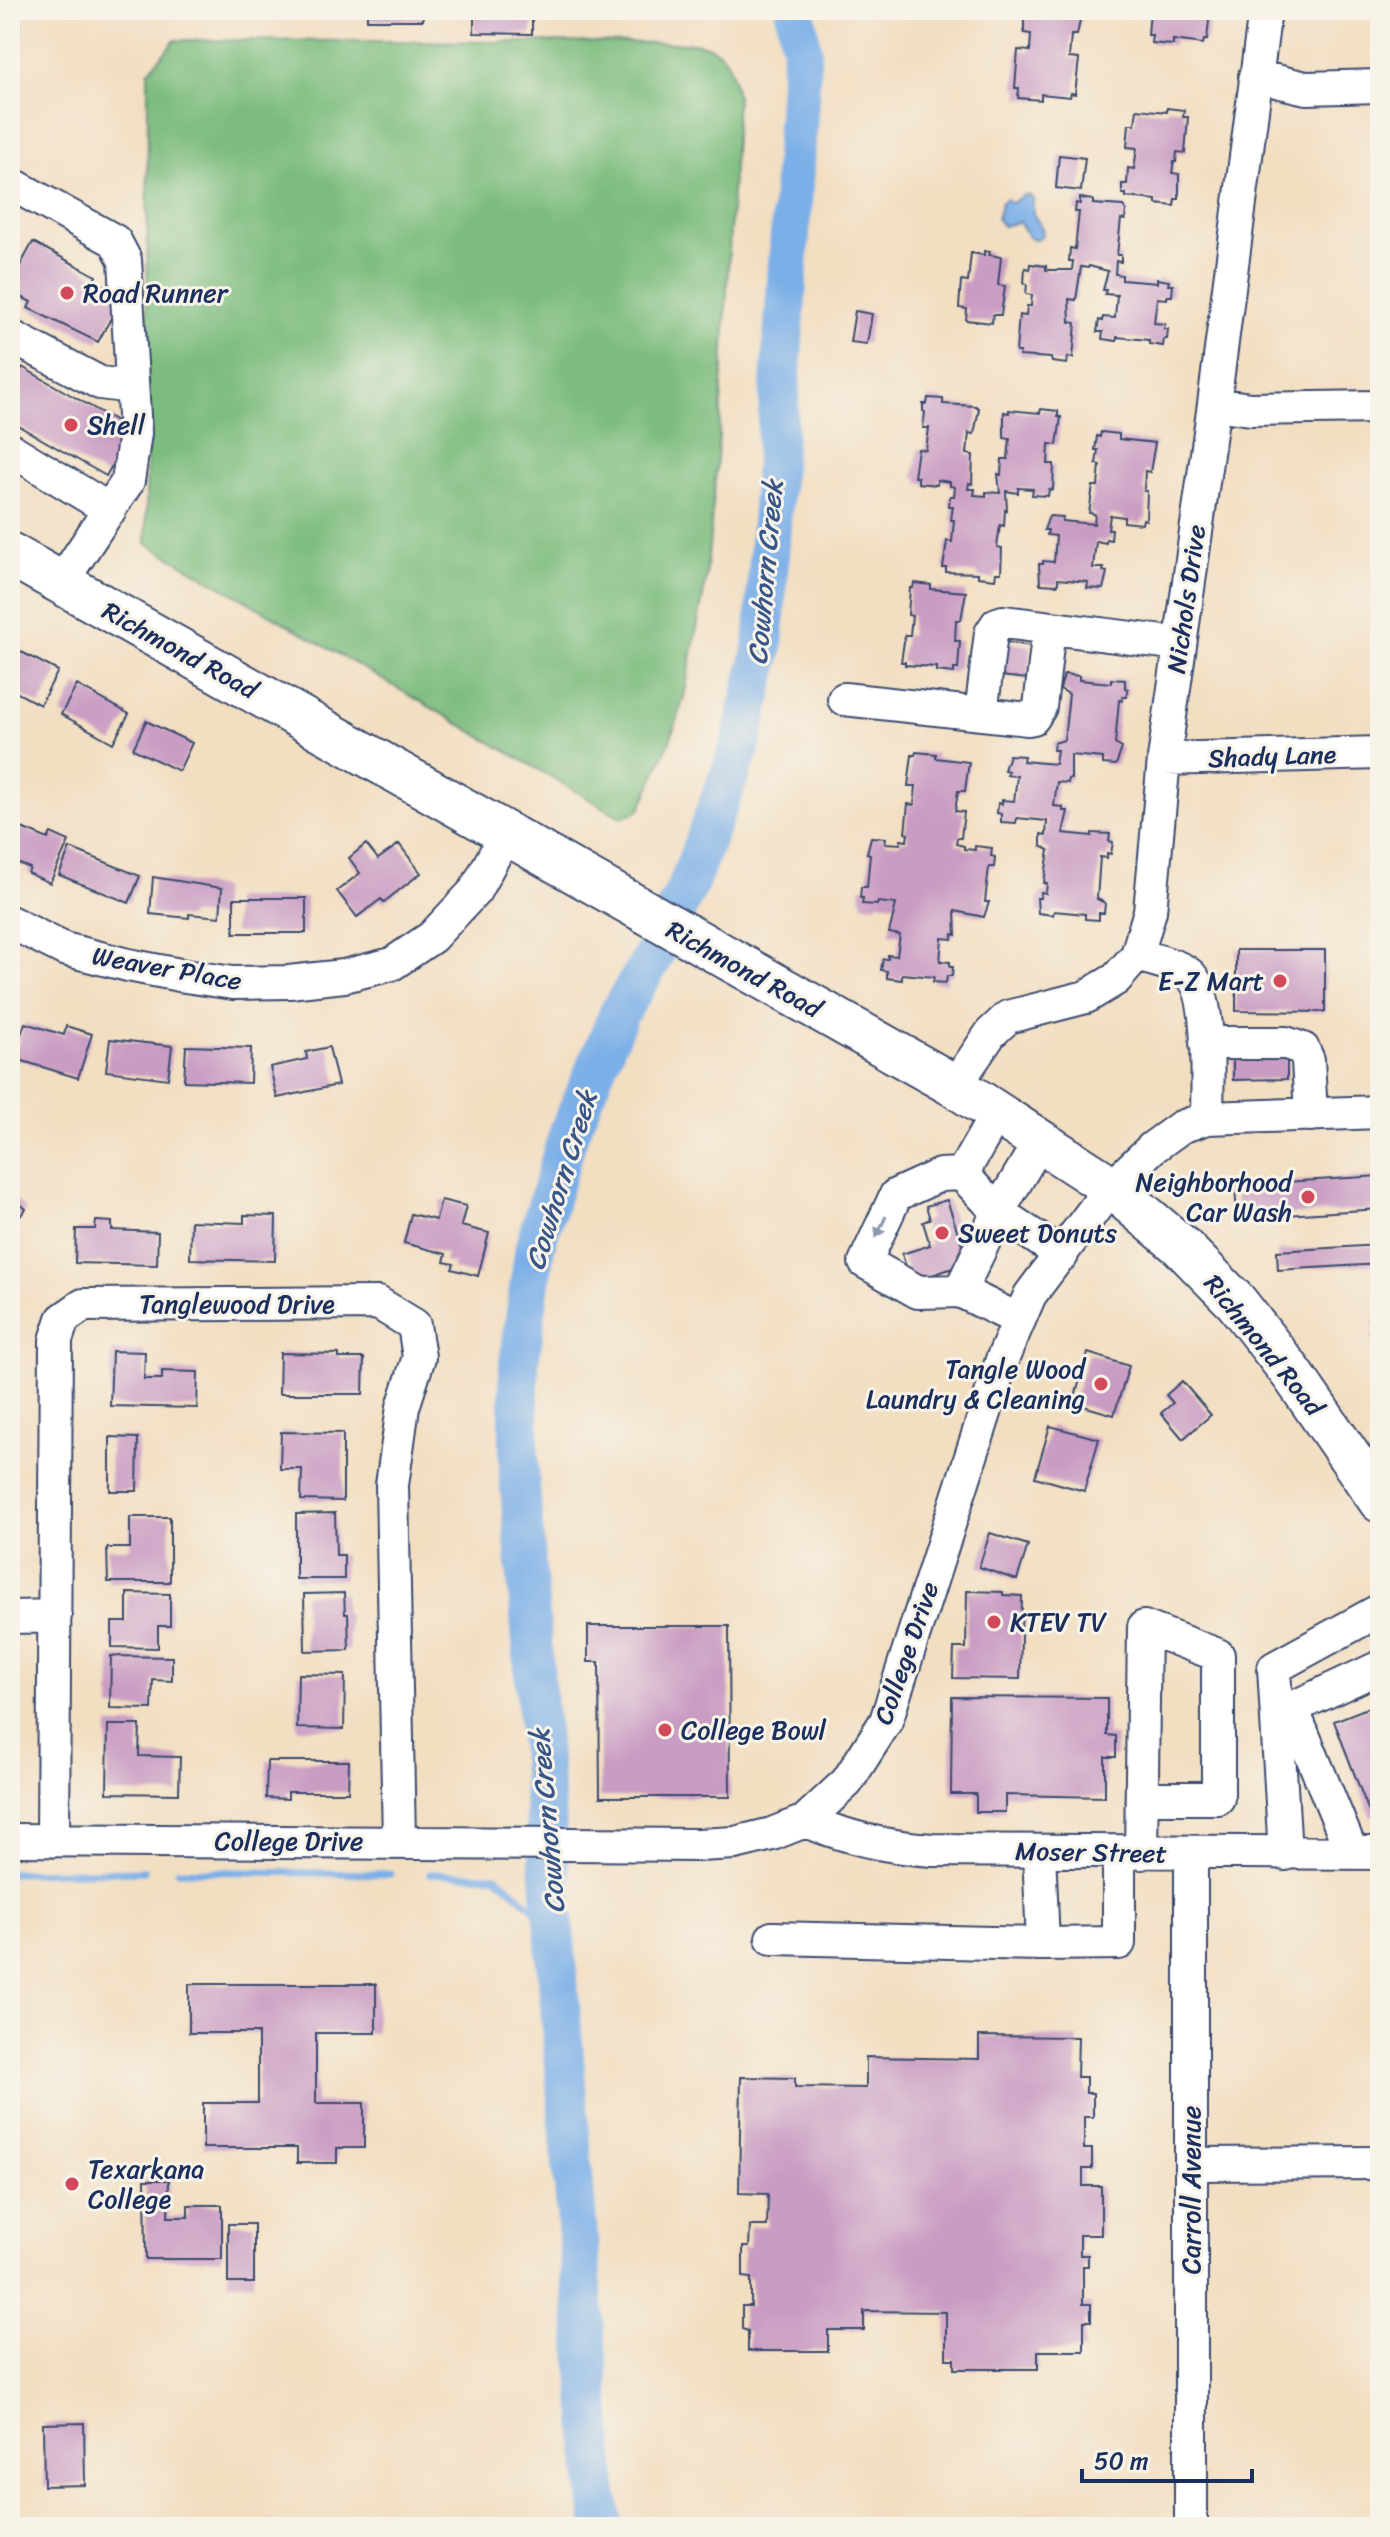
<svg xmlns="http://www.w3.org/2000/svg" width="1390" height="2537" viewBox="0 0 1390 2537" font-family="Sriracha,sans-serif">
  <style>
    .forest { fill: #7bbc7e; stroke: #4b766e; stroke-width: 2 }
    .water { fill: #7aafe8; stroke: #4a6fa3; stroke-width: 2 }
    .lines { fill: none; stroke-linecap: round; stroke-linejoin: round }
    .stream { stroke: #7aafe8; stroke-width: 7 }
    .river { stroke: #7aafe8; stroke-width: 40 }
    .building { fill: #c99cc3 }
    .minor-casing { stroke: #3b496d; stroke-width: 36 }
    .major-casing { stroke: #3b496d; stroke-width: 46 }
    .minor { stroke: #fff; stroke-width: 32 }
    .major { stroke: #fff; stroke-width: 42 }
    .oneway { fill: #8d97ae }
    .poi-dot { fill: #d1495b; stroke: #f7f3e8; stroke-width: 3 }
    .labels { text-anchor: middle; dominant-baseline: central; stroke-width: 6; stroke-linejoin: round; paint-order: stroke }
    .poi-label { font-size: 26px; fill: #1b2f5e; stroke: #f7f3e8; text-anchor: start }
    .street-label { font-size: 26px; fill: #1b2f5e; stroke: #f7f3e8 }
    .water-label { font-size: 28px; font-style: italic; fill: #385587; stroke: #f7f3e8 }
  </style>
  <rect width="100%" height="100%" fill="#f7f3e8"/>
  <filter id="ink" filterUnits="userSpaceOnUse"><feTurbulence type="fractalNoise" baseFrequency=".0125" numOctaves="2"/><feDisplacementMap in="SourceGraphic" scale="16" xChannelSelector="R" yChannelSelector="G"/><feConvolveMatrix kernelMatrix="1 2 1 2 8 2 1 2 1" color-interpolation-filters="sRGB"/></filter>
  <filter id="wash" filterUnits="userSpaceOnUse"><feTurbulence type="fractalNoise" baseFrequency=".006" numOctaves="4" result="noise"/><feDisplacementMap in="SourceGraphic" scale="32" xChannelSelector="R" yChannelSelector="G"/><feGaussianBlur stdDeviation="1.8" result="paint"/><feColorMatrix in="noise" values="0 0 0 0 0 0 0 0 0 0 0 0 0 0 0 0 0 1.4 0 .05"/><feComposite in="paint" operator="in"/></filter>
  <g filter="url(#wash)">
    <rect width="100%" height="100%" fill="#f2dec1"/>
    <path class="forest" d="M175,40L694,43C729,49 731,65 737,97L720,425L706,580L684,697L670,741L640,810L622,818L146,543L148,72Z"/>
    <path class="water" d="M1023,195H1028L1033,199V214L1042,228L1043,234L1036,240L1029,238L1019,222L1003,226L997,219L1001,203L1006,199L1012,203Z"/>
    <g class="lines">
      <path class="stream" d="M178,1871L390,1874
        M10,1873L144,1871
        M430,1874L496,1876L552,1924"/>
      <path class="river" d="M604,2527L598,2498L519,1474V1362L535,1246L569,1132L619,1013L649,964L688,885L740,747L763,647L802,51L795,10"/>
    </g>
    <g id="blocks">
      <path class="building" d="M10,10H20L19,42H10Z
        M367,10H423V20H367Z
        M474,10H532V34L474,33Z
        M1024,10L1082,11L1077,35H1071L1069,58L1079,59L1075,94L1071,93L1070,97L1041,94V100L1018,98L1019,88H1015L1018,50L1030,51L1031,34L1024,33Z
        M1150,10H1210L1207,40H1204L1203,44L1173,40V45L1151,43L1152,35H1148Z
        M1167,108L1184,110L1183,117H1188L1185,153L1177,152L1176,162H1174L1172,173L1179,174V199H1175L1174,206L1156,204V200L1126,197V194H1122V184H1127L1128,168L1134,169L1137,148L1127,147L1129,124H1135L1137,109L1167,112Z
        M1059,155L1085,158L1081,191L1056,188Z
        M1080,198L1093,200V204L1123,206L1126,210L1125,220L1121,219L1117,255H1121V262L1116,261L1115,274L1122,275V280L1157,283V279L1169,281L1168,285H1173L1172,296H1167V299L1157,298L1154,323L1165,324L1164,329H1168L1167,339H1164L1163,346L1149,344V340L1117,337V341L1102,339L1103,332H1097L1099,320L1102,321L1103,317L1115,318L1117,295L1105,294L1106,290H1103L1108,271L1089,266L1088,268L1081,267L1076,300L1069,299L1070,322L1076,323L1073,358L1068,357L1067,364L1052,362L1051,358L1019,356L1020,352H1016L1019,315L1026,316L1027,306H1031L1032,295L1026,294L1027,284L1024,283L1025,268L1030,269V264L1046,266V270H1072L1073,261H1069L1070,248L1075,249L1079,212H1075L1076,203L1080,204Z
        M33,242L96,276L94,280L123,296L98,342L28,308L31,302L10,291L19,273L12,269L16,261L21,264Z
        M984,251L990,252L989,255L1001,257L998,285L1005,286L1001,315H993L992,323L966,320L967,309L959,308L961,281L968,282L971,253L984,255Z
        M855,311L872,314L867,344L850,342Z
        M22,367L132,430L106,476L10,421V388Z
        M928,398L943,399V404L976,406L979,409L974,434L969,433L967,454L973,455L972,484L969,483L968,489H975L974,495L986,496V492L1000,493L998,474L1001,475L1002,459H1008L1010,439L1004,438V412L1009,413V410L1040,413L1041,409L1058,411V417H1061L1057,445L1049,444L1048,464H1054L1053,490L1049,489L1048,496L1032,495L1033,489L1018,488V493L1006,491L1007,511L1005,510L1004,526L1000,525L997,547L1002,548L1001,573H996L995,579L978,577V573L946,572V568H943L947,541L952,542L954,520H951L953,506H949L950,496H954L955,487L950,486V482L937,480V485L918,483V477H914L918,449L926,450L929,428H923L925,412L923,411V404H927Z
        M1101,432L1119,434V439L1155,443L1150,472L1145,471L1144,491H1147L1146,520L1143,519L1142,524L1124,522V517L1110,515L1108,529H1112L1111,540L1106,539V543L1096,541L1093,568H1104L1103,571L1107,572L1103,589L1087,588L1088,582L1058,579V585L1040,584L1039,564H1043V561L1054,562L1056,536L1047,535L1048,530H1044L1049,516L1063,517L1062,521L1094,524L1095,514L1089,513L1093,486H1098L1100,465L1096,464L1098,450H1095L1097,436L1100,437Z
        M914,583L931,585V589L966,592L961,620H956L955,641H960L958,669H954V673L936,671V667L905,665V662H901L905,635H910L912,616L908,615L910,588H913Z
        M1006,642L1031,646L1027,679L1001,676Z
        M10,646L58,671L40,705L10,689Z
        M1064,674L1079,676V680L1111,683V679L1125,680V688L1128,689L1127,697H1123L1122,701L1119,700L1115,744L1122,748L1116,765L1103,764V758L1071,755V779H1068V783L1057,782L1054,806L1063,807V811H1068L1063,833L1092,836V833L1110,834L1109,841L1113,842L1111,854L1107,853V858L1100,857L1097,899L1105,903L1104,913H1099V920L1085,919V914L1054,911L1053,915L1038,913L1037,898H1040L1041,892L1046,893L1047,883H1044L1049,850L1041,846V834L1046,835L1047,821L1017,818L1016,823L1001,822V814L997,813L998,803L1002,804V800L1014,801L1017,776L1007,775L1008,771L1004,770L1009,755L1024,756L1023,761L1055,764L1057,750H1053L1054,743L1064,740L1069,694L1060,689Z
        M77,685L129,714L113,743L61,714Z
        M146,721L192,743L179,771L133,749Z
        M916,752L936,754V758L969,762L965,791H958L955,811L964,812L961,838H957L956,844L964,846V849L975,850V846L992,848L991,856L995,857L994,867H989L985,902H989L984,917L955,911L956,935L953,934L952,939L942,938L940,961L950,962V967H953L952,976H947L946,983L933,982L934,977L902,974V980L887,978V971L881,970L883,959H888V955L897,956L900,935L889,933L896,904L878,902L877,905L862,904L863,898H860L861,887H867L870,854L867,853L871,837L886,838L885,843L900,844L901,840L907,841L908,834L905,833L908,804L914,805L916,786H908L912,755H915Z
        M10,823L48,839L51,833L69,841L50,883L28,873L30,868L10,860Z
        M366,844L378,859L399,844L421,873L384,902L381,899L357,917L337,891L360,873L349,858Z
        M70,848L140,876L129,903L59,875Z
        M153,877L222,888L220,917L189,914V918L150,914Z
        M234,898H306V933H234Z
        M1236,950H1325V1012L1236,1011Z
        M25,1023L64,1035L66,1026L92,1034L78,1078L13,1058Z
        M110,1039L172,1046L168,1079L106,1071Z
        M186,1046L251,1048L250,1083L184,1081Z
        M329,1047L338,1085L277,1098L270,1067L307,1059L306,1052Z
        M1233,1056H1287V1079L1233,1080Z
        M1380,1176V1209L1237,1218L1235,1185Z
        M10,1195L26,1209L10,1228Z
        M441,1200L466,1206L461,1226L489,1233L478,1276L452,1269L454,1264L444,1262L446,1254L404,1243L411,1214L436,1220Z
        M947,1200L968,1263L911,1282L902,1254L930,1245L923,1222L930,1219L926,1206Z
        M244,1215L276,1216L275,1261L190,1259L191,1221L244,1223Z
        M96,1221L112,1222V1230L158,1232L157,1265L75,1263L76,1229H95Z
        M1380,1245V1264L1278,1270L1277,1251Z
        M1380,1319V1358L1371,1335L1376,1333L1372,1322Z
        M112,1351L145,1352L144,1379H162V1371L198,1372L197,1408L110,1406Z
        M280,1353L339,1354V1358H364L363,1394H279Z
        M1088,1353L1129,1366L1114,1415L1073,1403Z
        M1182,1381L1211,1415L1183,1439L1161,1413L1173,1403L1166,1395Z
        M1050,1426L1099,1439L1084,1491L1035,1477Z
        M281,1432L343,1433V1501L301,1500L302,1469H280Z
        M110,1437L138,1438L137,1491H110Z
        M335,1513L336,1555H344V1579H296V1514Z
        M130,1517H170V1582H108L107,1548H130Z
        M990,1533L1028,1545L1017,1580L979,1567Z
        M967,1591L1003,1592V1595L1022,1596L1020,1679L953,1678L954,1648H966Z
        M127,1593L170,1594V1626H158V1648L112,1647V1622H127Z
        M344,1593L345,1614H348L349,1650L305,1651L304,1594Z
        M588,1626H729L730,1797H600L599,1662H588Z
        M111,1656L172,1657V1681L153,1680L152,1709L110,1708Z
        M298,1674L345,1675L344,1729L297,1728Z
        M952,1697L1107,1698V1735L1116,1736V1757H1105V1797L1005,1795V1812H976V1794H951Z
        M1380,1703V1814L1371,1817L1334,1721Z
        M108,1725H140L139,1756L180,1757L179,1794L107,1793Z
        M267,1761H349L348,1792H288V1799L266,1798Z
        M189,1984H376V2033H316V2103H364V2148H337V2163H297V2148H203V2103H258V2033H189Z
        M979,2036L1078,2037L1077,2077H1086V2093H1093V2117H1084V2149H1092V2169H1083V2186H1101V2235H1080V2255H1088V2266H1083V2304H1091V2321H1084V2351H1038V2369H954V2359H946V2312L864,2311V2330H828V2351H748V2331L742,2329V2306H751V2278L743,2277V2247H749L750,2226H767L768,2194L739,2193L741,2077L795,2078V2087L866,2088V2057L979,2059Z
        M145,2180H169L168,2217H188V2205H222V2259H146Z
        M228,2224H254V2283H228Z
        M84,2423L85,2485L44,2486L43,2424Z"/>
    </g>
  </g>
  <g filter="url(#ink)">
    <use href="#blocks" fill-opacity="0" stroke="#3b496d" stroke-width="2"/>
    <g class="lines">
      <defs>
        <path id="minor" d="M1255,76L1306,88L1380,86
          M10,183L115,241L125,260L135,433L128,481L61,583
          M10,336L100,383L132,387
          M1214,404L1251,409L1380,407
          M10,449L110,510
          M844,699L1028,719L1033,718L1040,707L1049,628
          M981,714L991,633L997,624L1003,622L1180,644
          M1164,759L1380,753
          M10,922L64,949L128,965L185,976L233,983L289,982L344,976L392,964L432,937L475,891L506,834
          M1137,955C1152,960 1176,964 1189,974C1213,993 1207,1086 1207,1118
          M1206,1043H1286L1303,1049L1308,1060L1311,1115
          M955,1086L991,1033L1008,1017L1086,997L1116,979L1137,955L1150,911L1164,759L1214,404L1265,10
          M1040,1141L998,1212L1062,1255
          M962,1174L997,1113
          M960,1291L998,1212L962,1174L940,1175L896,1195L865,1262L918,1292L960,1291L1019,1320
          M10,1617L55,1616
          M1292,1708L1352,1853
          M1277,1715L1380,1667
          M805,1821C851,1838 884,1847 933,1850L1380,1853
          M10,1840L699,1845L735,1843L772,1834L805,1821L847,1782L886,1721L1002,1360L1030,1295L1111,1187L1152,1148L1181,1127L1207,1118L1380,1112
          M53,1841L56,1340L63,1319L83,1305L378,1303L414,1325L419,1357L403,1407L392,1485L399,1841
          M1039,1851L1043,1944L1119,1943V1852
          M1141,1853L1144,1627L1218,1655V1798H1142
          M1191,1853V2527
          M1285,1854L1274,1668L1380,1610
          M772,1938L1043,1944
          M1191,2164L1380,2163"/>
        <path id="major" d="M10,554L955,1086L1111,1187L1181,1246L1237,1303L1293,1375L1380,1501"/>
      </defs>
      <use href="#minor" class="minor-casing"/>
      <use href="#major" class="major-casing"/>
      <use href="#minor" class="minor"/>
      <use href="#major" class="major"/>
    </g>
    <defs><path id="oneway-solid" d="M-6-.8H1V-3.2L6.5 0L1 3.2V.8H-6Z" transform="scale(2)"/></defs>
    <use class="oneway" href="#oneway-solid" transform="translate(881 1227) rotate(115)"/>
  </g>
  <g class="poi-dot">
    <circle cx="67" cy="293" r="8"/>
    <circle cx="71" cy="425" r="8"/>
    <circle cx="1280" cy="981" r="8"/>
    <circle cx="1308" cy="1197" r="8"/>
    <circle cx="942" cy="1233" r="8"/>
    <circle cx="1101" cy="1384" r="8"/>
    <circle cx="994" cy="1622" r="8"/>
    <circle cx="665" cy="1730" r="8"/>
    <circle cx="72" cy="2184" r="8"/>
  </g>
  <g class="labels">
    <g class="poi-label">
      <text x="83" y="293">Road Runner</text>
      <text x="87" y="425">Shell</text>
      <text x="1264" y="981" text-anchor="end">E-Z Mart</text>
      <text x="1292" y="1182" text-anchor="end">Neighborhood<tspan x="1292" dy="30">Car Wash</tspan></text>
      <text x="958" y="1233">Sweet Donuts</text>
      <text x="1085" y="1369" text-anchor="end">Tangle Wood<tspan x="1085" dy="30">Laundry &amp; Cleaning</tspan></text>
      <text x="1010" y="1622">KTEV TV</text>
      <text x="681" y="1730">College Bowl</text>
      <text x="88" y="2169">Texarkana<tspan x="88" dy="30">College</tspan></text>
    </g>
    <g class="street-label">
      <text transform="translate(1186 599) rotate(-82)">Nichols Drive</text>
      <text transform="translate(180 650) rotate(29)">Richmond Road</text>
      <text transform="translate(1272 756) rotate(-2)">Shady Lane</text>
      <text transform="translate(167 968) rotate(10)">Weaver Place</text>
      <text transform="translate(744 969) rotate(29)">Richmond Road</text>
      <text x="237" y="1304">Tanglewood Drive</text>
      <text transform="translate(1264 1345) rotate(51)">Richmond Road</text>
      <text transform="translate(906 1653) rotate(-71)">College Drive</text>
      <text x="289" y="1841">College Drive</text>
      <text transform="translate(1091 1852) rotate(1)">Moser Street</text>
      <text transform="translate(1191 2190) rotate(-90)">Carroll Avenue</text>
    </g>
    <g class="water-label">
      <text transform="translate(765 572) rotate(-85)">Cowhorn Creek</text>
      <text transform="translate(561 1180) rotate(-73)">Cowhorn Creek</text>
      <text transform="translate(547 1821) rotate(-95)">Cowhorn Creek</text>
    </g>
  </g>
  <rect width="1390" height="2537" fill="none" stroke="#f7f3e8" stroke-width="40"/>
  <path d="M1082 2469v12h170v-12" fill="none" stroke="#1b2f5e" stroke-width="4"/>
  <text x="1094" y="2469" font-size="24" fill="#1b2f5e" stroke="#f7f3e8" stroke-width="6" paint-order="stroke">50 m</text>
</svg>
